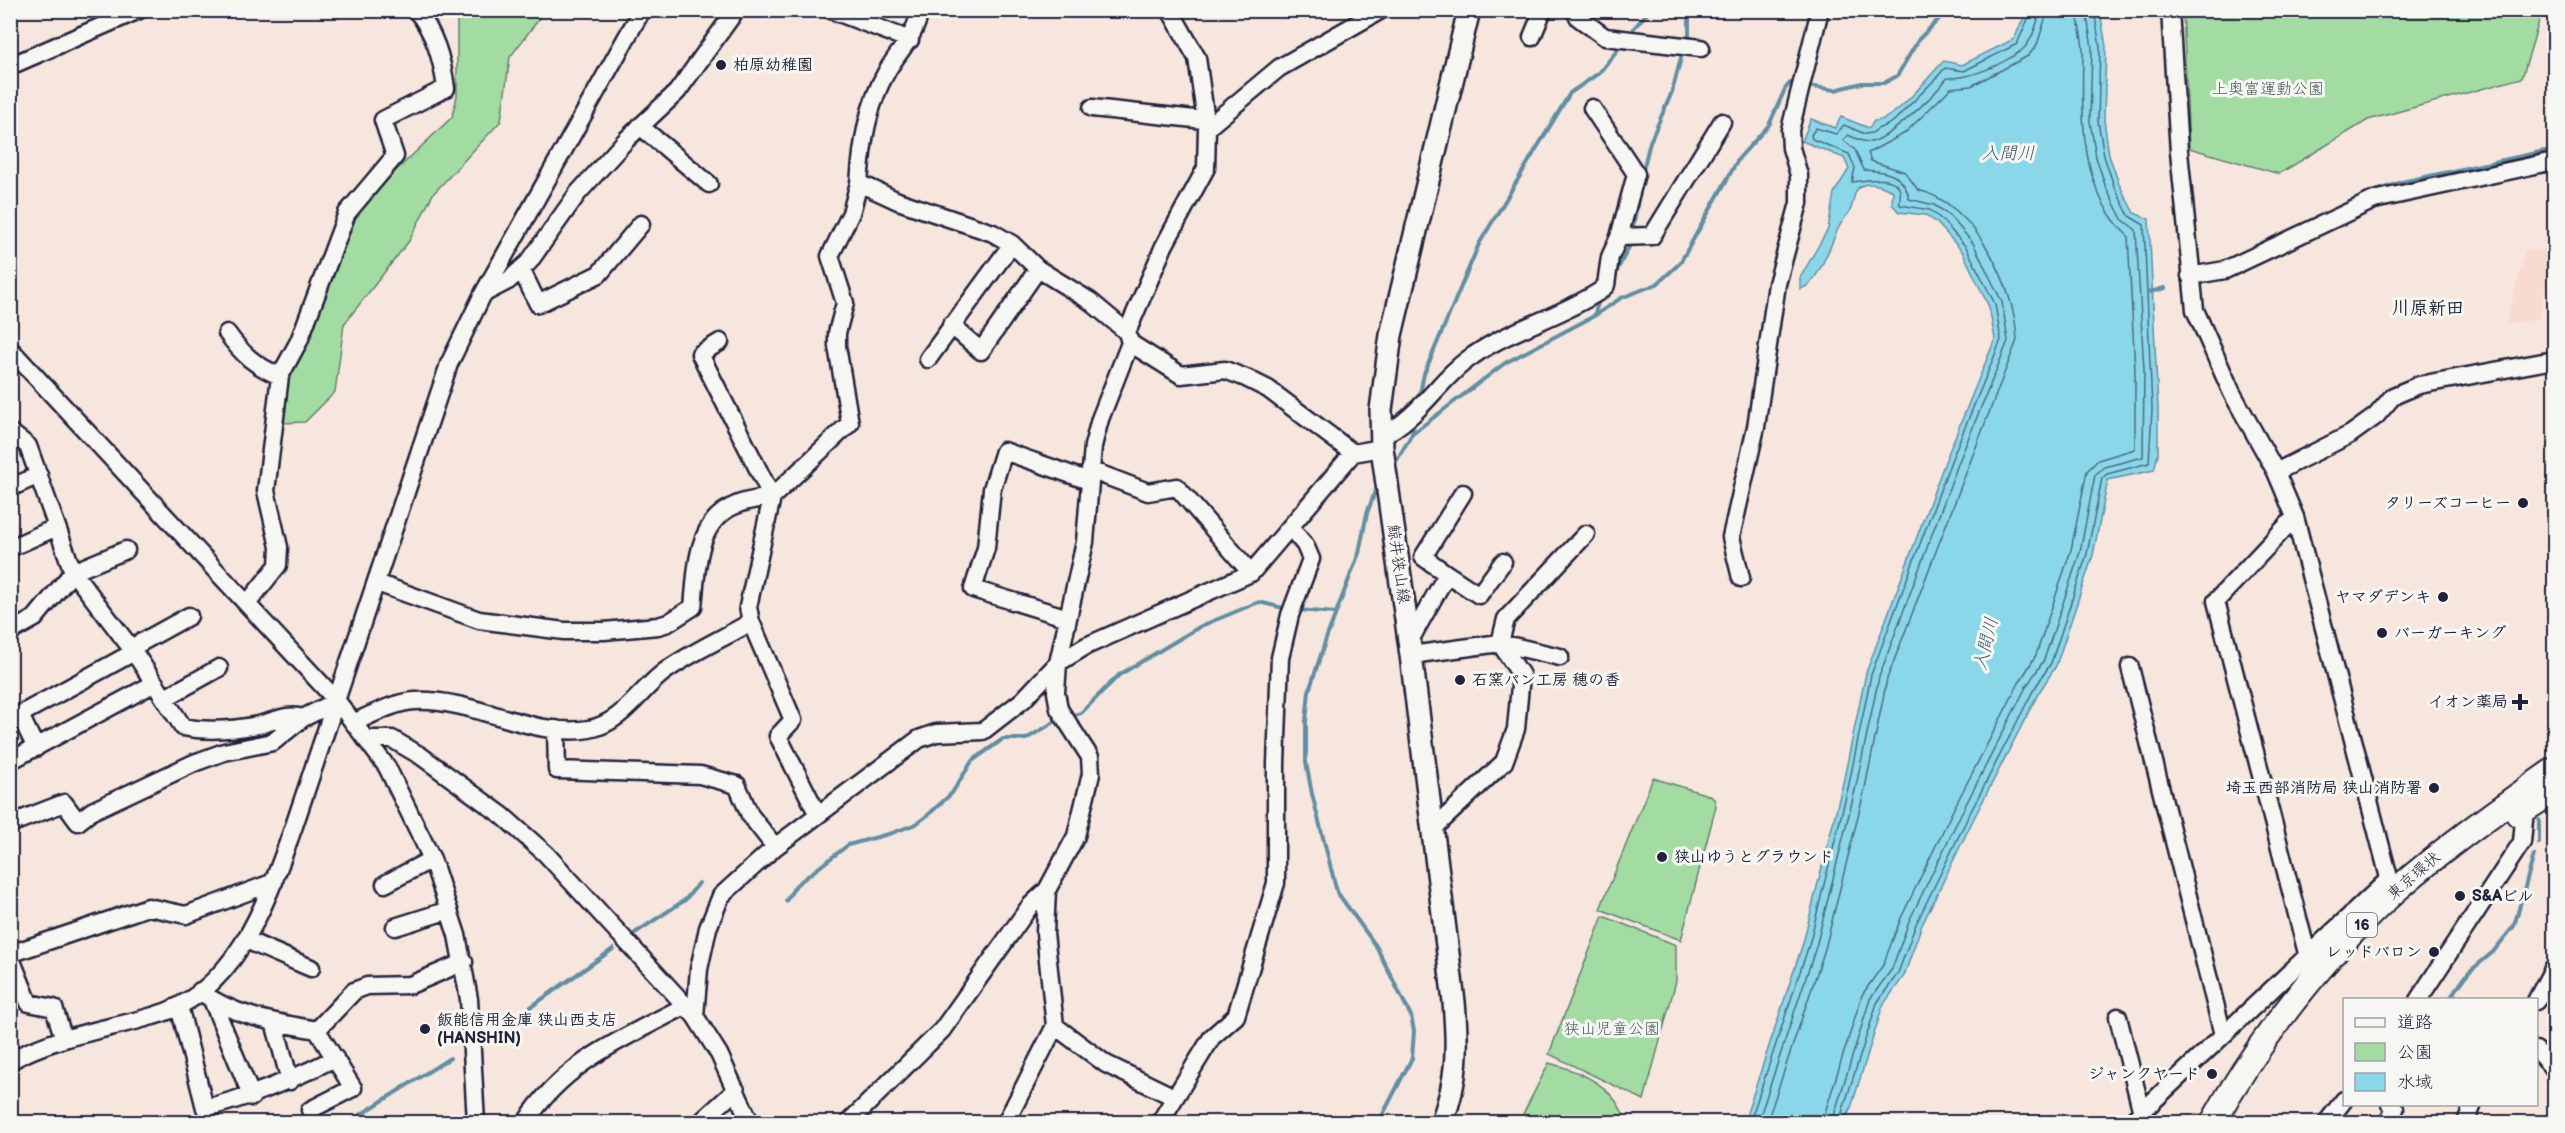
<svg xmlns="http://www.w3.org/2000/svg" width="2565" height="1133" viewBox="0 0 2565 1133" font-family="'Balsamiq Sans','Klee One',sans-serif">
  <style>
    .built { fill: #f8dbd0 }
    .green { fill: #a2dca2; stroke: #627f6e; stroke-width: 1.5 }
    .water { fill: #8bd7ea; stroke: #618fa4; stroke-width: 1.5 }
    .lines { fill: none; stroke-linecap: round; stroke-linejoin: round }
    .shore { stroke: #4c6a81; stroke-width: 1.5 }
    .stream { stroke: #618fa4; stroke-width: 4 }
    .minor-casing { stroke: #22223b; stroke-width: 21 }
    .major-casing { stroke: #22223b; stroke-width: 26 }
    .highway-casing { stroke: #22223b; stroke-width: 28 }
    .minor { stroke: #f6f6f2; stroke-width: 16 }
    .major { stroke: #f6f6f2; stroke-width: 21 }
    .highway { stroke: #f6f6f2; stroke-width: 24 }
    .poi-dot { fill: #22223b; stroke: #f6f6f2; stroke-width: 2 }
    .labels { text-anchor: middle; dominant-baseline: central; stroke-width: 6; stroke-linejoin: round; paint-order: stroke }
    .shield { fill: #f6f6f2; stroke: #626272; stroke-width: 1.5 }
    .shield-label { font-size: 15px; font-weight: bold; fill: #22223b }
    .poi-label { font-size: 16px; font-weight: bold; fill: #22223b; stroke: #f6f6f2; text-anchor: start }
    .park-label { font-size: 16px; fill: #485a5a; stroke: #f6f6f2 }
    .street-label { font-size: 16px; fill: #22223b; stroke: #f6f6f2 }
    .water-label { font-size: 18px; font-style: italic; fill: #425870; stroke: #f6f6f2 }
    .neighbourhood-label { font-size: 18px; font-weight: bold; fill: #22223b; stroke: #f6f6f2 }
  </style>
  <rect width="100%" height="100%" fill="#f7e6de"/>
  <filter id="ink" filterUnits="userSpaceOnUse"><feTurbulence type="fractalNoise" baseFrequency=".0167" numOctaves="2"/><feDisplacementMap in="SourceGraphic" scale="12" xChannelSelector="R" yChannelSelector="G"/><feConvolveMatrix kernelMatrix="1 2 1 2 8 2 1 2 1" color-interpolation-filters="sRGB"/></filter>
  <g filter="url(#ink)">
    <path class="built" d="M2546,249L2554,259L2538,319L2506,324L2525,251Z"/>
    <path class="green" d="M457,11H545L510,57L501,121L433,194L409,241L344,324L335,392L305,422L282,423L287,378L351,223L379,187L452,117L457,96Z
      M2183,11V10L2542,11L2522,78L2368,120L2279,174L2189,148Z
      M1653,778L1708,795L1714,799L1716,806L1681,940L1600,909Z
      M1603,916L1676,945V981L1644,1100L1549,1054Z
      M1549,1063C1583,1072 1615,1086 1626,1122H1519Z"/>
    <path class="water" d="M2027,11H2100L2106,47L2104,120L2109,155L2119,184L2134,213L2149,219L2158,409V454L2154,470L2108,480L2093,555L2056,666L2038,694L1973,820L1921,927L1904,976L1883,1005L1851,1108L1844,1122H1744L1803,943L1843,783L1866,673L1946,459L1995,339L1989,307L1962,251L1938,224L1926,215L1899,212L1892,204L1893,191C1884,187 1871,181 1861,186C1853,190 1854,203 1850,211C1847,216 1842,221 1839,227C1831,242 1818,286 1800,289V278L1828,229L1834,193L1849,169L1844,158L1802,141L1811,119L1835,128L1841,117L1869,128L1874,121C1895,122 1928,76 1944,61L1962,65L2014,39Z"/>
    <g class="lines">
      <path class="shore" d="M1750,1122L1809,945L1849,784L1871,675L1951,461L2001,340L1995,304L1966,247L1942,220L1930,210L1900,205C1899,201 1901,196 1900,191C1896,173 1862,181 1852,182L1855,168L1849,154L1812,139L1811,135L1816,128L1836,134L1844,125L1865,134L1872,133C1879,126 1888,127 1896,119C1912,102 1930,86 1945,68L1964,71L2017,44L2032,10
        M1758,1122L1816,947L1856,786L1879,677L1958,464L2008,341L2002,302L1973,243L1948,214L1934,205L1909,199C1905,174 1886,171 1864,170L1855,150L1843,140L1848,135C1855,138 1863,143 1871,142C1890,138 1935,95 1947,78C1971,79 2003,64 2022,50C2031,43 2039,21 2039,10
        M1767,1122L1825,949L1865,788L1887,679L2017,340C2015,285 1974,203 1918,190L1905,172L1871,161L1868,153L1905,133L1951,88L1971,86L2028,56L2037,45L2048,10
        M1822,1122L1862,995L1883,965L1901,918L1953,810L2019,683L2036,655L2071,550L2087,471L2098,460L2135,449V371L2128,236C2078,189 2082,115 2083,52C2083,38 2078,25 2077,10
        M1832,1122L1870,999L1892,969L1909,921L1961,814L2026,687L2044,660L2080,552L2095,475L2104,467L2143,457L2144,370L2136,230L2122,219L2106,188L2096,157L2090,121L2092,48L2086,10
        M1839,1122L1877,1003L1898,973L1916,924L1968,817L2033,691L2051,663L2087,554L2102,478L2107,474L2149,463L2152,409L2144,225L2129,216L2114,186L2104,156L2098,121L2100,47L2094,10"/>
      <path class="stream" d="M1634,28L1650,10
        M1689,37V10
        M1807,86L1835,90L1862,83H1884L1897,76L1919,39L1948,10
        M1642,174L1650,142L1672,92L1682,54
        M2374,192L2402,182L2554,149
        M1632,233L1638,199
        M1614,276L1631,243
        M2150,292L2165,288
        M1594,316L1600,297
        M1419,398L1424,374L1479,244L1570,93L1599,73L1619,48
        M1412,434L1505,363L1594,316L1621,298L1657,284L1680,263L1739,158L1769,125L1785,89L1790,83L1797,84
        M1394,465L1412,434L1415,420
        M1378,484L1367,513L1359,553L1326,639L1309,691L1306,721V762L1312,794L1337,892L1376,946L1411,1016L1414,1031L1412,1058L1379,1122
        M1298,610L1336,613
        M1071,716L1081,713L1119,675L1201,626L1259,602L1287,609
        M2539,843V820
        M786,901L796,885L848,845L892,833L916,824L928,815L952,793L972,761L1003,739H1026L1056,721
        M635,933L685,900L699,883
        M2453,1000L2451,997L2469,972L2493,952L2514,926L2534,855
        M504,1026L613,949
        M254,1122L280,1116L291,1122
        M349,1122L450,1058"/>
      <defs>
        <path id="minor" d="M831,10L910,40
          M920,10C916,36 899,50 887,71C867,106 862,144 859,183L898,201L993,233L1012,244L1038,269L1090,301L1127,332L1130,343L1181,375L1225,370L1246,378L1268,389L1353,453
          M1574,10L1579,18L1605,37L1701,48
          M2170,10L2179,152L2195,310L2232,393L2276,472L2295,517L2393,893
          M1532,37L1543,10
          M10,66L139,10
          M1092,108L1204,120
          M1592,108L1636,174L1619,237
          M640,126L709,184
          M1207,128L1279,68L1381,10
          M521,269L538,304L599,274L641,224
          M2190,276L2225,270L2374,200L2554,161
          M483,294L508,281L529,262L578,193L627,139L677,92L736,10
          M951,325L981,351L1038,269
          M1127,332L1164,246L1206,168L1207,128L1197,58L1170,10
          M227,333C242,354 255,366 280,376L266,491L279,547L278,565L247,604
          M10,349L337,701L387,767L432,859L457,935L469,999L476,1122
          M928,359L1012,244
          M280,376L299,341L347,213L395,156L383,120L446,88C442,59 435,33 416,10
          M10,432L28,446L73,572L134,652L183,727C208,732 232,730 258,725C274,722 287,713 303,718
          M1381,436C1419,419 1439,378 1474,355C1513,328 1560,317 1600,291L1606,285L1610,257L1619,237L1652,236L1722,122
          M1090,470L1148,492L1177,487L1251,573
          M2276,472L2351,434L2376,416L2393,396L2419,385L2554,360
          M10,488L39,475
          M2295,517L2216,601L2308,957
          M10,548L57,527
          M1447,574L1423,557L1463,493
          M1741,578L1731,537L1756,427L1777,284L1799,203V175L1791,148L1790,130L1820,10
          M377,583L479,620L564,631H604L658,626L668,623L693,607C697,571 695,521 736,505C746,500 761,499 772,497L700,354L720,342
          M1068,618L973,589L986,548L992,489L1004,451L1089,481
          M10,632L35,618L73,572L126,550
          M1409,642L1447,574L1479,595L1503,562
          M131,648L189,616
          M1411,655L1500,643L1560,657
          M2130,667L2223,1035
          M165,698L219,668
          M20,715L36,748
          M10,720L134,652
          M355,722C373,714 395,702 415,701C474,698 533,739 589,729C622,723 639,691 664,672C690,653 722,639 751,622
          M556,729L557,770L700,775L737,785L750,815L775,847
          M368,739H392L421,756L503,816L546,854L695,1016L719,1054L750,1122
          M10,761L155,683
          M818,815L778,736L793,720L751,622L748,607L772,497L850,423L837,346V333L845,303L830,256L851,213L859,183
          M10,824L64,803L78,822L92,811L194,763L224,752L273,742L303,718L337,701
          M1433,829L1504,762L1516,729L1521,675L1500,643L1506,619L1586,534
          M385,884L432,859
          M395,927L449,910
          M246,940L311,968
          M10,954L148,907L186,915L274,882
          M10,956L29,1003L54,1008L64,1039
          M200,991C231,1016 278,1023 317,1030L354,991L367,986L410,985L464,962
          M212,1000L252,1097
          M2418,1000L2522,842L2525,809
          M2536,1001L2554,967
          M179,1006L205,1108C252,1097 292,1080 335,1058
          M695,1016L699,969L708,928L721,896L775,847L919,739L936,733L983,731L1023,700L1058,663L1086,646L1251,573L1353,453L1382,448
          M2118,1017L2142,1113
          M274,1022L290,1081
          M1055,1026L1106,1064L1174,1097
          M2536,1050L2554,1069
          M10,1061C55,1036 105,1030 153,1016C237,994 268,898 294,826L449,364L483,294L642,10
          M310,1110L353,1088L317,1030
          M526,1122C564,1062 624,1038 685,1006
          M701,1122L736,1090
          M849,1122L942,1030L1030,906L1047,890L1076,836L1091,774L1090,757L1059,709L1056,692L1058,663L1085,542L1093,446L1100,419L1130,343
          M1006,1122L1055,1026L1045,933L1047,890
          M1160,1122L1212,1037L1236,1016L1276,883V764L1280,658L1290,615L1311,559L1305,545L1290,527
          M2131,1122L2389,879
          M2327,1122L2344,1100
          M2388,1122L2395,1109L2390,1104
          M2466,1122L2473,1104"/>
        <path id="major" d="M1442,1122C1458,1079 1458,1048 1454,1002L1411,655L1382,448L1381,410L1391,335L1469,10"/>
        <path id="highway" d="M2518,814L2554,791
          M2213,1122C2257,1042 2327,952 2395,891C2445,847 2500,808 2554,770"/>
      </defs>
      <use href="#minor" class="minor-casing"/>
      <use href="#major" class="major-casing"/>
      <use href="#highway" class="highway-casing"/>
      <use href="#minor" class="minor"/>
      <use href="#major" class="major"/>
      <use href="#highway" class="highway"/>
    </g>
  </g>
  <g class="poi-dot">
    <circle cx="721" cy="65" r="6"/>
    <circle cx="2523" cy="503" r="6"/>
    <circle cx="2443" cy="597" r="6"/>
    <circle cx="2382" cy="633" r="6"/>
    <circle cx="1460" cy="680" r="6"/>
    <path d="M2517 693h6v6h6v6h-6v6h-6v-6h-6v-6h6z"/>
    <circle cx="2434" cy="788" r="6"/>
    <circle cx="1662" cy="857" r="6"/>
    <circle cx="2460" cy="896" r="6"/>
    <circle cx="2434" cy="952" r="6"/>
    <circle cx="425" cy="1029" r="6"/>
    <circle cx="2212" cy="1074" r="6"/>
  </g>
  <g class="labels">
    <rect class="shield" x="2347" y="913" width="30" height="24" rx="4.5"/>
    <g class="shield-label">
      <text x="2362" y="925">16</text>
    </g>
    <g class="poi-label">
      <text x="733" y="65">柏原幼稚園</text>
      <text x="2511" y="503" text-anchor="end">タリーズコーヒー</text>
      <text x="2431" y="597" text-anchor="end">ヤマダデンキ</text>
      <text x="2394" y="633">バーガーキング</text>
      <text x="1472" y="680">石窯パン工房 穂の香</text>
      <text x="2508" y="702" text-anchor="end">イオン薬局</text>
      <text x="2422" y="788" text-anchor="end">埼玉西部消防局 狭山消防署</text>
      <text x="1674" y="857">狭山ゆうとグラウンド</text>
      <text x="2472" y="896">S&amp;Aビル</text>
      <text x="2422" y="952" text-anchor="end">レッドバロン</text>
      <text x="437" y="1020">飯能信用金庫 狭山西支店<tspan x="437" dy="18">(HANSHIN)</tspan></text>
      <text x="2200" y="1074" text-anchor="end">ジャンクヤード</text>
    </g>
    <g class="park-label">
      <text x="2268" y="89">上奥富運動公園</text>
      <text x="1612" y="1029">狭山児童公園</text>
    </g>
    <g class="street-label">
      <text transform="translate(1398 564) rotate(82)">鯨井狭山線</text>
      <text transform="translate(2414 876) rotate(-41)">東京環状</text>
    </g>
    <g class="water-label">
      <text x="2008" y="153">入間川</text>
      <text transform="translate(1986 644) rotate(-77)">入間川</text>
    </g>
    <g class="neighbourhood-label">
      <text x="2428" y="308">川原新田</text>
    </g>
  </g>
  <rect width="2565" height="1133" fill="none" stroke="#f6f6f2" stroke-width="36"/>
  <rect x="18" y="18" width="2529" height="1097" fill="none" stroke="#22223b" stroke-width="2" filter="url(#ink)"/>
  <rect x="2343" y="998" width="195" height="108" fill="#f6f6f2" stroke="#a1a1a9" stroke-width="1.5"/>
  <rect x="2355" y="1018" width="30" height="9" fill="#f6f6f2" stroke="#a1a1a9" stroke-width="1.5"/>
  <text x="2397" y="1028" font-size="18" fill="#22223b">道路</text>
  <rect x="2355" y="1043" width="30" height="18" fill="#a2dca2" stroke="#a1a1a9" stroke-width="1.5"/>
  <text x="2397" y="1058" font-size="18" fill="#22223b">公園</text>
  <rect x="2355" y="1073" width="30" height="18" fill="#8bd7ea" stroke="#a1a1a9" stroke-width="1.5"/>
  <text x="2397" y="1088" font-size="18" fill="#22223b">水域</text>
</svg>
